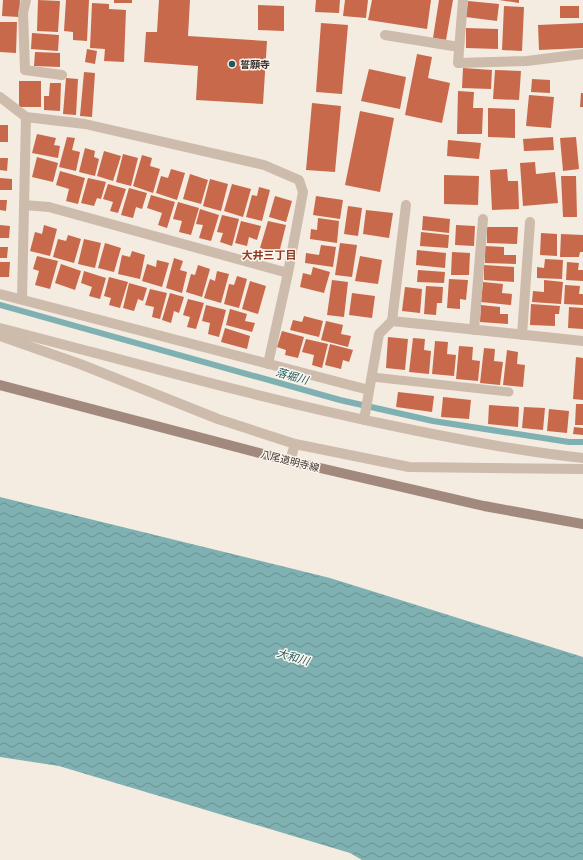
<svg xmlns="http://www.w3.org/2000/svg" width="583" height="860" viewBox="0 0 583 860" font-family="Ubuntu,'Noto Sans JP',sans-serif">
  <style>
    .water { fill: url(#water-waves) }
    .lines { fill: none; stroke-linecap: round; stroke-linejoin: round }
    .stream { stroke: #7fb0b2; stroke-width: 6 }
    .building { fill: #c8694b }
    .lane { stroke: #cdbbac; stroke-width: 9 }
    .street { stroke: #cdbbac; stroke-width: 10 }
    .secondary { stroke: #a18a7d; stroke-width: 10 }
    .poi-dot { fill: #1f5a5e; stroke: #fbf5ee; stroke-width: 1.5 }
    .labels { text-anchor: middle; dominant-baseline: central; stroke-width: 3; stroke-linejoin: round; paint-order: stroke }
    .poi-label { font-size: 10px; font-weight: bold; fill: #3b302b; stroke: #fbf5ee; text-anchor: start }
    .street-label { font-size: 10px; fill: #3b302b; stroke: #fbf5ee }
    .neighbourhood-label { font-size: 11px; font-weight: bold; fill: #8c3b22; stroke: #fbf5ee }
    .water-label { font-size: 11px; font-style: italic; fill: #1f5a5e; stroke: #fbf5ee }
  </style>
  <defs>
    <pattern id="water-waves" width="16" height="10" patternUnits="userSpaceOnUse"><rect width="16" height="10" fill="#7fb0b2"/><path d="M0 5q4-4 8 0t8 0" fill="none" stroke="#699091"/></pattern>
  </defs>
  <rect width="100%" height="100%" fill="#f4ebe1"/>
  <path class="water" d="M0,497L330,578L583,657V860H362L350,853L59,766L0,757Z"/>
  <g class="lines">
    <path class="stream" d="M0,305L340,400L433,421L569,442H583"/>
  </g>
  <path class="building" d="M3,0H20L19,17L2,16Z
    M38,0L60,1L58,32L37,31Z
    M66,0H89L87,41L73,40V32L64,31Z
    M114,0H132V3H114Z
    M159,0H190L188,36L267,41L263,104L196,100L198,66L144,62L146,32H157Z
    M316,0H340L339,13L315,12Z
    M345,0H368L366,18L343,16Z
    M372,0H431L427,29L368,20Z
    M439,0H453L446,40L433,38Z
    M499,0H519V3Z
    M468,1L499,4L497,21L466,17Z
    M92,3L109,4V9L126,10L124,62L104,61L105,49L90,48Z
    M258,5L284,6V31L258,30Z
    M504,6L524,7L522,51L502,50Z
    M560,6H579V18H560Z
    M0,22H17L16,53L0,52Z
    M321,23L348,25L342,94L316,92Z
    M583,23V48L539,50L538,25Z
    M466,28L498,29V49L466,48Z
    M32,33L59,35L58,51L31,49Z
    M87,49L97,51L95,64L85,62Z
    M35,52L60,53V67L34,66Z
    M417,54L432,57L428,78L450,83L442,123L405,115Z
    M463,68L492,70L491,89L462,88Z
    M369,69L406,77L400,109L361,101Z
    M495,70L521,71L519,100L493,99Z
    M84,72L95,73L92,117L80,116Z
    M66,78L78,79L76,115L63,114Z
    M532,79L550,80V93L531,92Z
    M19,81H41V107H19Z
    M50,83H61L60,111L44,110V96H49Z
    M458,91L474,92L473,108H483L482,134H457Z
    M581,93H583V107H580Z
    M529,95L554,97L551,128L526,126Z
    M312,103L341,106L335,172L306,170Z
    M488,108L515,109V138L488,137Z
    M360,111L394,118L380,192L345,185Z
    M0,125H8V142H0Z
    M37,134L56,138L54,145L60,146L58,158L32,153Z
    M67,137L75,138L72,150L80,152L76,171L59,167Z
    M553,137L554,150L524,151L523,139Z
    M576,137L579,169L563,171L560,138Z
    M448,140L481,143L479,159L447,156Z
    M85,148L95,151L94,157L99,159L95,176L79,172Z
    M104,151L121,156L113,181L97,176Z
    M123,154L138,158L131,186L116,182Z
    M142,155L152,158L150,166L160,169L153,193L133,186Z
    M37,157L58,163L53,182L32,177Z
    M0,158H8L7,171L0,170Z
    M535,162L536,174L555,172L558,203L523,206L520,163Z
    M171,169L185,173L177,200L156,193L161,176L168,178Z
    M507,169L508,181H518L519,209L492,210L490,170Z
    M60,171L85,178L78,204L66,201L69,189L56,185Z
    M190,174L208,180L201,204L183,199Z
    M444,175L479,176L478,205L444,204Z
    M561,176H576L577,217H563Z
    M0,178L12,179V190H0Z
    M88,178L106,182L101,199L97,198L94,206L81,203Z
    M210,179L228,184L221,211L203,206Z
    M108,184L126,189L118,213L110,211L113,202L103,199Z
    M232,184L251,189L243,217L224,211Z
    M259,187L270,190L262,221L246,217L252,195L257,196Z
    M129,188L147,193L142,209L136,207L133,218L121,215Z
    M151,195L175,202L167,228L158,225L162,213L147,208Z
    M275,196L292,201L286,222L269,217Z
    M316,196L343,200L340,219L313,215Z
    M0,200H7L6,211L0,210Z
    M178,202L199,208L191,235L179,232L182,221L173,219Z
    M348,206L362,208L358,236L344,234Z
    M200,209L219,215L211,241L199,238L203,225L196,224Z
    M366,210L393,213L389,238L363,234Z
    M222,215L239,219L232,246L220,242L223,233L217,232Z
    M423,216L450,219L449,233L422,230Z
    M318,218L339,221L337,243L310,239L311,229L317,230Z
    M241,221L261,226L257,240L249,237L247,246L235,243Z
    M268,221L286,225L279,253L260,248Z
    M0,225L10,226L9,238H0Z
    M44,225L57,229L50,256L30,251L35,232L42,234Z
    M456,225L475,226L474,246L455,245Z
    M487,227H518L517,244L487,243Z
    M421,232L449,235L448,248L420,246Z
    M541,233L557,234V256L540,255Z
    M561,234L583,235V252H580L579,257H560Z
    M68,235L81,239L74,263L53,257L58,239L66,241Z
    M84,239L101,243L95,268L78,264Z
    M105,243L121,248L114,272L98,268Z
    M340,243L357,245L352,277L335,275Z
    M321,245L336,247L333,267L305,263L306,253L319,255Z
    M485,246L504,247V255H516V264L485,263Z
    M0,247H8L7,258H0Z
    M417,250L446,253L445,268L416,265Z
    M132,251L145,255L140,279L118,274L122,255L130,257Z
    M452,252L470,253L469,275H451Z
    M37,256L58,261L50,289L35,285L39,271L33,269Z
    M360,256L382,260L378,284L355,281Z
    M174,258L183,261L180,270L187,272L182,293L166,288Z
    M545,259L563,260L562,279L537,278V267L544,268Z
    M157,260L169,263L162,287L142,281L147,264L156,267Z
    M0,262H10L9,277H0Z
    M567,262L579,263L578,270H583V281L566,280Z
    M61,264L81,271L75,290L55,283Z
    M198,265L210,269L202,297L186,292L191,274L195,275Z
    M484,265L514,267V282L484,280Z
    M313,267L330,272L324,293L300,287L303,273L311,275Z
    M418,270L445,272L444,283L417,282Z
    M84,271L106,278L100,299L89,296L92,287L81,283Z
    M217,271L229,274L221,303L204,298L210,279L215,281Z
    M237,276L247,279L239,308L224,304L229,284L234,285Z
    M109,277L128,282L120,308L109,305L111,298L104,296Z
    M449,279L468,280L466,300L460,299V309L447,308Z
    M332,280L348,282L344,317L327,315Z
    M544,280L563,282L561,304L532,302L533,291L544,292Z
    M250,281L266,286L258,314L242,309Z
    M483,282L503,284L502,293L512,294L511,305L481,302Z
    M129,283L147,288L143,301L138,299L134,311L123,308Z
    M565,285L580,286L579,294H583V305L564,304Z
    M426,286L443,287L442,303H437L436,315L424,314Z
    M405,287L422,289L420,313L402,311Z
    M150,289L167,293L160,319L152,317L154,307L145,305Z
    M170,293L184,297L179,313L174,311L171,323L162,320Z
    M352,293L375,296L372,318L349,315Z
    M188,299L204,303L196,329L187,327L190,317L183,315Z
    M531,304L560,306L559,314H555V326L530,325Z
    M206,305L226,310L219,337L208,334L210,323L202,321Z
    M481,305L500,307V314H508V324L480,322Z
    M569,307L583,308V329L568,328Z
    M230,309L247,314L245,321L255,323L252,332L226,325Z
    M304,316L323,321L319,337L290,330L293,320L302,322Z
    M326,321L343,325L341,334L351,336L348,347L321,340Z
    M225,328L250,336L247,349L221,342Z
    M282,331L304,337L298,358L285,355L286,350L277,347Z
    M388,337L408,339L405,370L386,368Z
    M413,338L425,339L424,350L431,351L429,374L409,372Z
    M306,339L328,344L322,368L312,365L314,355L302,352Z
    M435,341L448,342L447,354L456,355L454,376L432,374Z
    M330,344L353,350L349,362L343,360L341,369L325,365Z
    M459,346L473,347L472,360L480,361L478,381L456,379Z
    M484,348L495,349L494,361L503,362L500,385L480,383Z
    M507,350L518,352L517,364L525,365L523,387L503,385Z
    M576,357L583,358V400L573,399Z
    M398,392L434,396L432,412L396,407Z
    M443,397L471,400L469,419L441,417Z
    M576,404H583V425H575Z
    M489,405L519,407L518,427L488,424Z
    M524,407L545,408L543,430L522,428Z
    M549,409L569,411L567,433L547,431Z
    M574,427L583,428V435L573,434Z"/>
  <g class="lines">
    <path class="lane" d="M372,377L509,392"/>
    <path class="street" d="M26,0L23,13L25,70L62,75
      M463,0L458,63L527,61L583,54
      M385,35L459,47
      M0,97L26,117L85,124L264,165L299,180L303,192L288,273L268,364
      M24,205L49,207L288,273
      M0,294L369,390
      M22,299L26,117
      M392,321L406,205
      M0,328C128,361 255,397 384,424C450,438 516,451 583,458
      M474,330L483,219
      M522,335L530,222
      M0,336L80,364L218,419L295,444L409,467L583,469
      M364,420L379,334L392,321L583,341
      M290,461L295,444"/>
    <path class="secondary" d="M0,385L290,461L484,506L583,524"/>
  </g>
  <circle class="poi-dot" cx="232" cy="64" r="4"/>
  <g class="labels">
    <g class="poi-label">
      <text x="240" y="64">誓願寺</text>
    </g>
    <g class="street-label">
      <text transform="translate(290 461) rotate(14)">八尾道明寺線</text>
    </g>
    <g class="neighbourhood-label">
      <text x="269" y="255">大井三丁目</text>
    </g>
    <g class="water-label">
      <text transform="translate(292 376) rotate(16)">落堀川</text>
      <text transform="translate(293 657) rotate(16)">大和川</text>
    </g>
  </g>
</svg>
